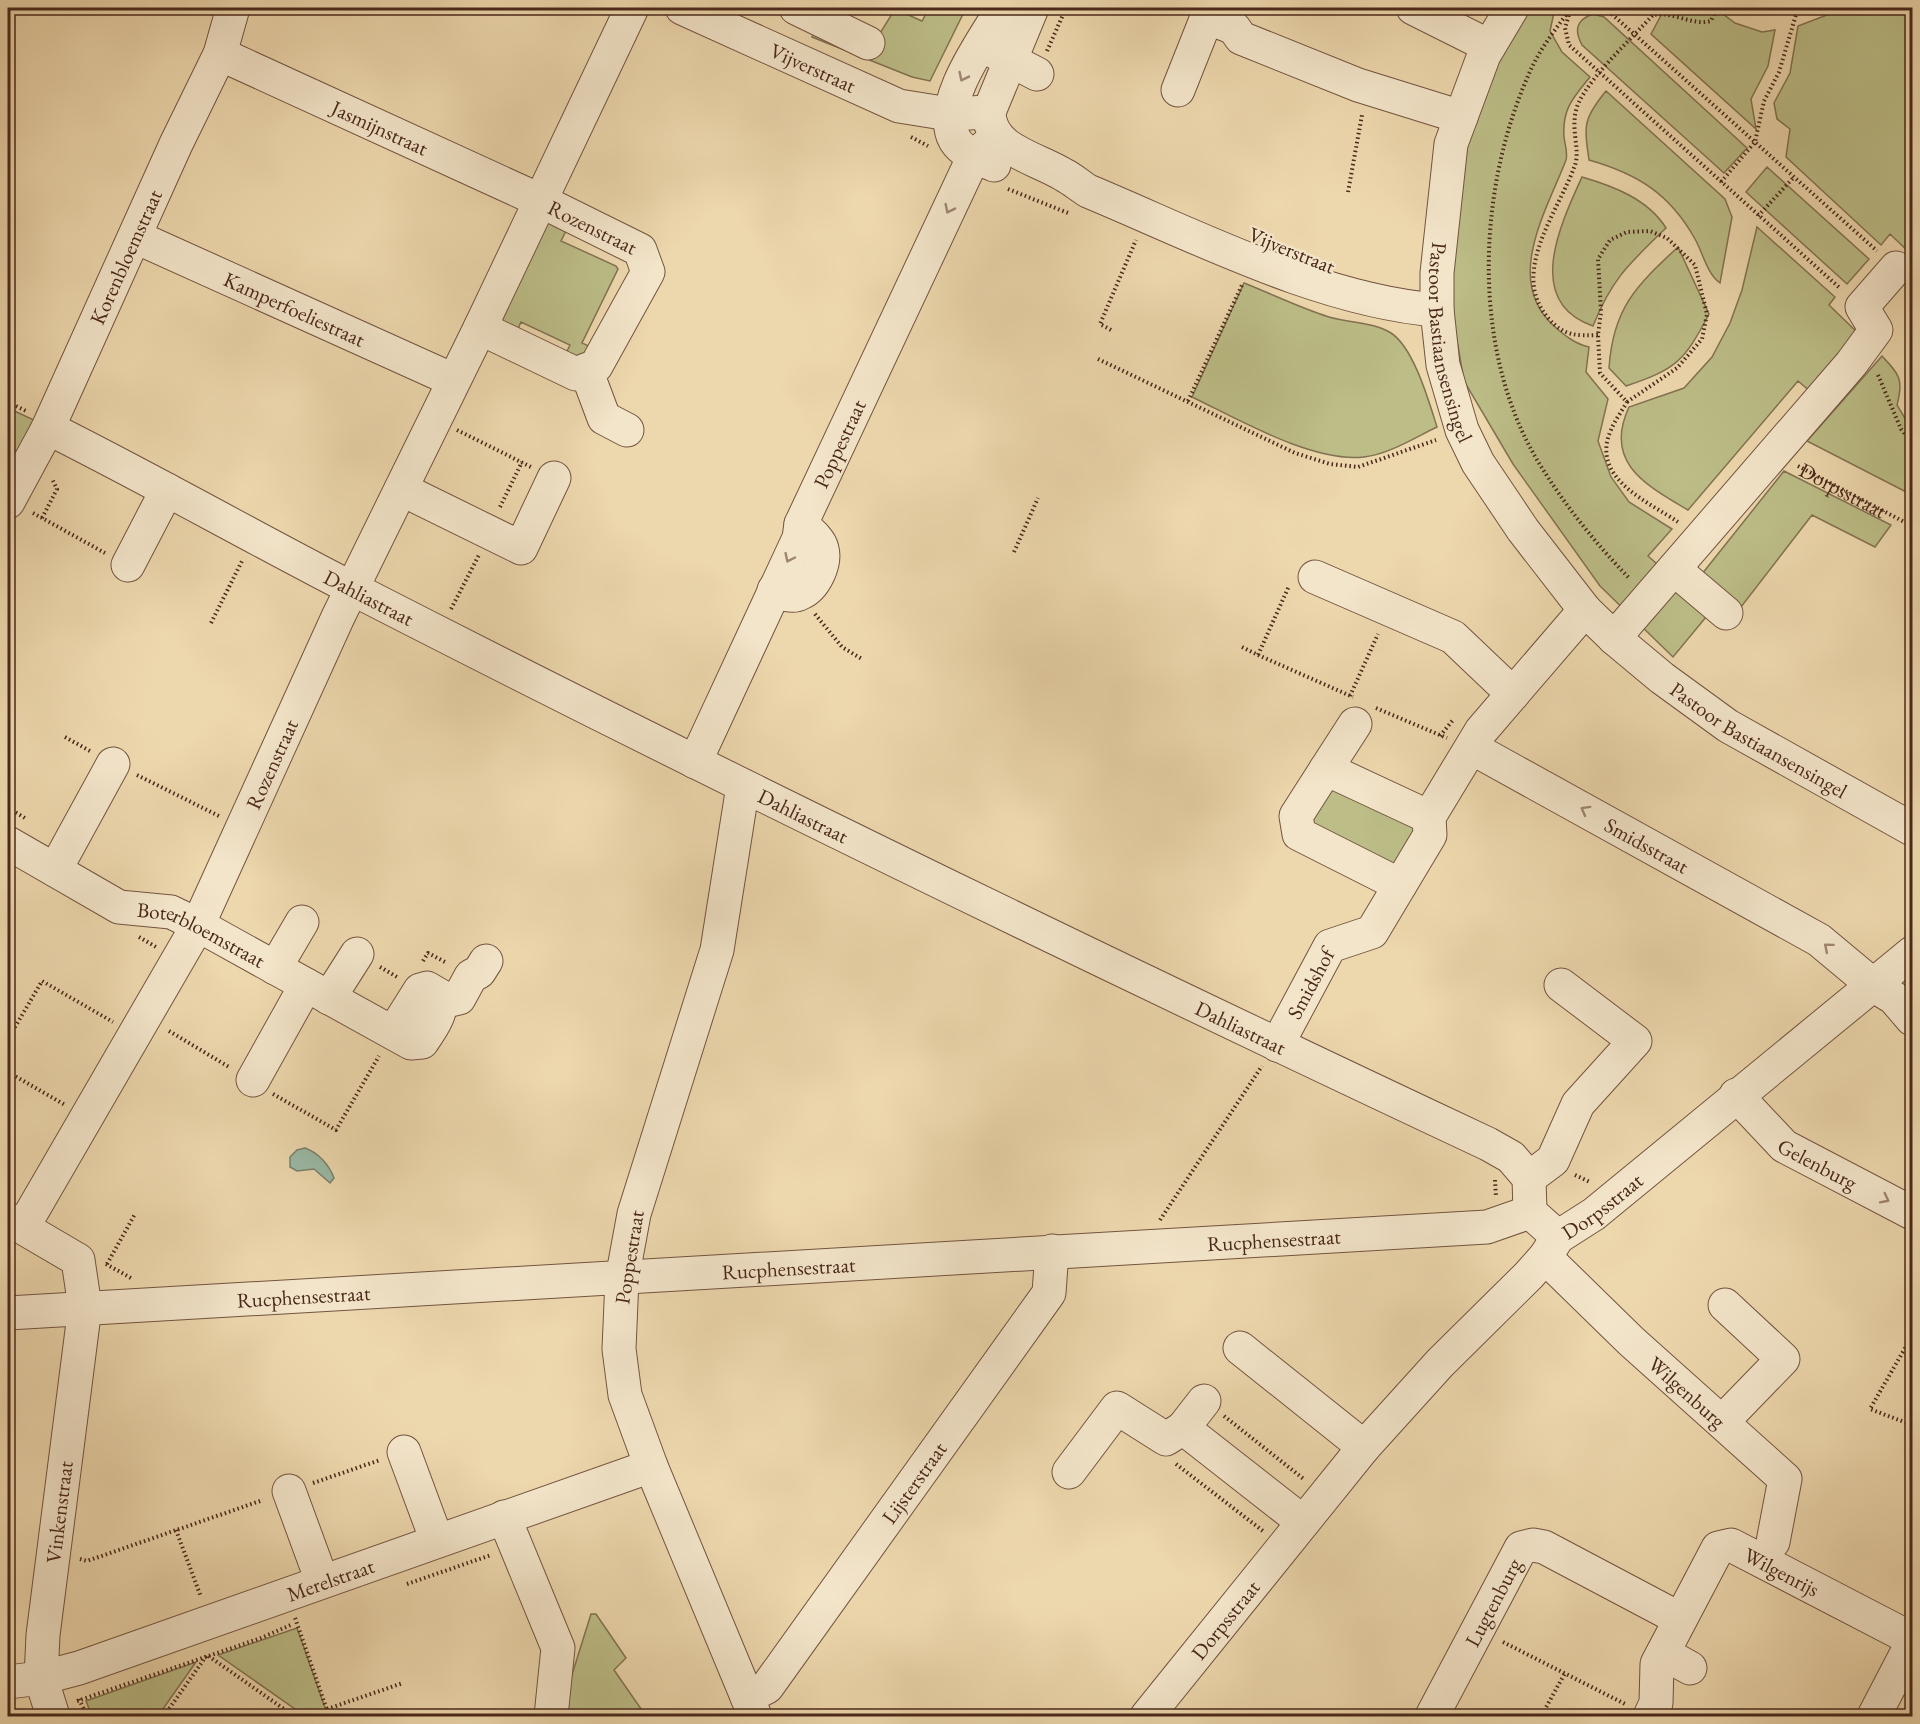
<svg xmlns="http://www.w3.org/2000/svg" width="1920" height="1724" viewBox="0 0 1920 1724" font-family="'EB Garamond',serif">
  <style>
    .green { fill: #bcbd87; stroke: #837251; stroke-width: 1.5 }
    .water { fill: #9abaa7; stroke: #7a806f; stroke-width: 1.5 }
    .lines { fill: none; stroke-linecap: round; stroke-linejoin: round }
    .minor-casing { stroke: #735440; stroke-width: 35 }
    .path { stroke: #4a281b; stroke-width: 4; stroke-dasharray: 1.5 3; stroke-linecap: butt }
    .minor { stroke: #f3e5ca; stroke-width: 33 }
    .oneway { stroke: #9e8672 }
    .labels { text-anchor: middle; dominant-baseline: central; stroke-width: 4.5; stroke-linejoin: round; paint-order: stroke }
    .street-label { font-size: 21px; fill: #4a281b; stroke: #f3e5ca }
  </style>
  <rect width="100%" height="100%" fill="#edd7ad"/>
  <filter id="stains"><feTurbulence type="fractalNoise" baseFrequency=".00333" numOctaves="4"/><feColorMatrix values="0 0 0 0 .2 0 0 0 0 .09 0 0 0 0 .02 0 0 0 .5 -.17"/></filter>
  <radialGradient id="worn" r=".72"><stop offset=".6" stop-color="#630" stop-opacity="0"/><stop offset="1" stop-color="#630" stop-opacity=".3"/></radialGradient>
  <path class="green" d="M929,8H966L930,81L912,77L812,37L818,25L879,35L895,9L922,21Z
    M1521,8H1555L1550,31L1562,52L1590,77C1573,98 1562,109 1564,137C1565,145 1568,153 1566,160C1547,210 1503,280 1554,326C1564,335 1575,344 1589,347L1586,372L1608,399L1598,441L1611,477L1629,502L1672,529L1648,556L1711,611L1673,657L1600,586L1513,464L1464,381L1450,300L1469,117Z
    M1665,8H1715L1735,23L1762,32L1775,30L1768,66L1751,99L1756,129L1651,34Z
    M1837,8H1912V255L1890,234L1881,245L1786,157L1790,129L1777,119L1774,103L1790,73L1798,26L1832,13Z
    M1593,14L1604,17L1747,148L1724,173L1582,45C1574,30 1576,20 1593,14Z
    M1606,91L1725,199L1732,217L1720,283C1707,274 1703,253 1695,239C1670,194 1638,174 1589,160C1584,125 1583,119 1606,91Z
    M1767,167L1869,259L1847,284L1746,192Z
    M1582,177C1613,186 1648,199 1666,228C1630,263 1612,278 1593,326C1523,302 1561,223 1582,177Z
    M552,220L568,227L561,241L616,266L618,269L582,343L597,350L562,361L570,345L521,322L514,338L498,322L544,226Z
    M1757,227L1835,297L1829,305L1859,334L1812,393L1798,381L1688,510C1646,485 1603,463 1629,407L1684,388L1712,357L1730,323L1742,290Z
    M1678,247L1709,314C1684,362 1676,369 1626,386L1609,368C1613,308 1636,286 1678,247Z
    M1244,283C1272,294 1300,308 1329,317C1349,323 1373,322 1391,333C1414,348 1429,402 1437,427C1414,438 1389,454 1364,457C1313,463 1238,419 1192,397Z
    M1882,356C1899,374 1904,379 1897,405L1912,430V495L1807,441Z
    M8,408L36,421L8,475Z
    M1784,471L1891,525L1875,547L1812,515L1741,607L1702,574Z
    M1331,785L1417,827L1394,867L1314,829L1309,817Z
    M591,1614H596L626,1658L614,1670L646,1716H559Z
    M297,1628L328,1716H305L218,1655Z
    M196,1662L158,1716H92L86,1701Z"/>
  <path class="water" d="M305,1148C319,1153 329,1165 334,1178L330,1183L314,1169L297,1171L290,1167V1157L297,1150Z"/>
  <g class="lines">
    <defs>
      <g id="minor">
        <path id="s2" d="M682,8L899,106L949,114L989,112"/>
        <path d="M796,8L868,43"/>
        <path d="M1032,8L989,112C989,150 1037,158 1064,175C1072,179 1080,186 1088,191C1196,236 1321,301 1437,310"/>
        <path d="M1413,8L1489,46"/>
        <path id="s3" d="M1512,8L1484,55L1451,144L1437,273V310L1443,365L1462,430L1478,463L1523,530L1585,610L1614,638L1662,678L1728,726L1912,829"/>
        <path d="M991,50L1037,74"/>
        <path id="s4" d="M220,54L539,200L640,250L648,272L596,366L576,374L480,328"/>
        <path d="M1178,90L1207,17L1234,28L1241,38L1358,85L1461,117"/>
        <path d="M994,165C980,159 963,153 955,140C935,105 985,38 1003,8"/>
        <path id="s5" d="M136,237L453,380"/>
        <path d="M586,370L604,418L627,430"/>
        <path id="s6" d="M48,428C152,480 252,537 355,590C729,782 1107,965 1488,1144L1511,1157L1529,1178L1530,1212"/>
        <path d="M401,489L521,548L554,478"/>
        <path id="s7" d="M8,502L48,428L176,144L220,54L233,8"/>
        <path d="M128,565L167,490"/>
        <path d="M1674,569L1726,613"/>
        <path d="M1315,577L1453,637L1513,694"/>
        <path d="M774,590C783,594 792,598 801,593C815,587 826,563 822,549C820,539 808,531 801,524"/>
        <path d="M1614,638L1851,364L1876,330L1862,307L1896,268"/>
        <path id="s8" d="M1472,748L1819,940L1873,985L1894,998L1912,1019"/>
        <path id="s9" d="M695,762L799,538L801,524L974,156L997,137"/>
        <path d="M1326,769L1355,724"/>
        <path d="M743,786L717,950L634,1214L622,1279L619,1349L625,1395L651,1466L755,1716"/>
        <path id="s10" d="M8,843L119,907L171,912L198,925L411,1043L422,1042C431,1029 445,1010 439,995L427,988L420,990L393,1033"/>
        <path d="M55,870L113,764"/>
        <path d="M1400,885L1299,834L1296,816L1326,769L1429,817"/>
        <path d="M275,968L302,922"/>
        <path d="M329,998L357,954"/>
        <path d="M442,1002L459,998L471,976L479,972L486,961"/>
        <path id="s11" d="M1277,1045L1330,946L1372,932L1430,835L1429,817L1481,731L1585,610"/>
        <path d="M253,1080L306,985"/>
        <path id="s12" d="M1736,1095L1784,1146L1912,1213"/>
        <path d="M1529,1178L1553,1160L1578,1104L1635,1041L1561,985"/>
        <path d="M8,1219L78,1260L85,1307L43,1635L41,1678L53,1716"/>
        <path id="s13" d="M23,1227L198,925L338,617L480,328L632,8"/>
        <path id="s14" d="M1545,1257L1631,1341L1785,1479L1773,1542"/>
        <path id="s15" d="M8,1313L1487,1227L1530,1212L1558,1237"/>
        <path d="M1240,1348L1364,1447"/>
        <path d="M1722,1422L1783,1359L1725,1305"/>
        <path d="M1183,1428L1204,1401"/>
        <path d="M404,1452L437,1541"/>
        <path d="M1069,1472L1117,1408L1166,1439L1183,1428L1303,1522"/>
        <path d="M289,1491L322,1581"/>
        <path d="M504,1517L558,1648L551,1716"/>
        <path d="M1663,1653L1690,1668"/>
        <path id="s16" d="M8,1682L41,1678L79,1668L651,1466"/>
        <path id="s17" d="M747,1697L767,1687L1049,1293L1052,1251"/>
        <path id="s18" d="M1147,1716L1364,1447L1440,1363L1529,1275L1545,1257L1558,1237L1594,1214L1912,953"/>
        <path id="s19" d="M1432,1716L1521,1548L1533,1545L1544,1547L1680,1619"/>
        <path id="s20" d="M1650,1716L1656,1703L1657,1664L1718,1548L1731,1545L1912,1639"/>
        <path d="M1874,1716L1912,1643"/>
      </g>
    </defs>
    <use href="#minor" class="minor-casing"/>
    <g class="path">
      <path d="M1571,8C1558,26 1543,45 1533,65C1476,185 1469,353 1542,468C1567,508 1597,545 1630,579"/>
      <path d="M1605,8L1877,251"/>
      <path d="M1570,11L1565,28L1569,45L1841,289"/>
      <path d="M1047,51L1066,8"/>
      <path d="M911,137L928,146"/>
      <path d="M1721,182L1755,142L1764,101L1779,72L1798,8"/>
      <path d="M1008,189L1068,213"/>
      <path d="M1348,192L1362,115"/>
      <path d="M1758,216L1794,177"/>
      <path d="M1111,330L1100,324L1136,240"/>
      <path d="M1598,335C1577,336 1564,336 1549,319C1508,273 1559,211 1575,165C1581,148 1568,125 1579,102C1592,75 1632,38 1653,15C1674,11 1691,26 1711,21L1715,12L1713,8"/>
      <path d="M1098,359L1295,453L1330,464L1358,467L1436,440"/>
      <path d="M1878,375L1901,429L1912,443"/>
      <path d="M1188,401L1242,285"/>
      <path d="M8,402L26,411"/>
      <path d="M1627,402L1677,368L1702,339L1707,314L1695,265L1667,238L1650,231L1627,232L1610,240L1598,259L1601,312L1598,335L1600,373L1627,402C1622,411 1615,420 1611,430C1589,478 1649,502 1678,522"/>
      <path d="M457,430L531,467"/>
      <path id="s1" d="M1798,466L1912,526"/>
      <path d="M500,507L522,462"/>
      <path d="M33,513L105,553"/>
      <path d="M42,518L57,489L52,479"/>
      <path d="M1014,552L1038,498"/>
      <path d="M451,609L479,555"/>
      <path d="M815,614L842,647L862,659"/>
      <path d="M211,623L242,561"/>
      <path d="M1242,647L1258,655L1289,586"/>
      <path d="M1258,655L1353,697"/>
      <path d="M1350,696L1378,634"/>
      <path d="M1376,708L1447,738"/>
      <path d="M1440,736L1453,720"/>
      <path d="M65,737L90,751"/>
      <path d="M137,775L219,816"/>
      <path d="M8,808L25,818"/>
      <path d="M139,937L156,947"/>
      <path d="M423,961L428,953L447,963"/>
      <path d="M380,967L397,977"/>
      <path d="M169,1031L229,1067"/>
      <path d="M8,1039L42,981L113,1022"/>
      <path d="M8,1072L65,1105"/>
      <path d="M273,1094L336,1130L379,1056"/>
      <path d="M1575,1175L1590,1182"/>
      <path d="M1495,1180L1496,1197"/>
      <path d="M1160,1220L1262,1066"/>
      <path d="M106,1264L131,1278"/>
      <path d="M107,1264L135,1214"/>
      <path d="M1912,1336L1870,1409L1912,1425"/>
      <path d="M1224,1416L1305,1480"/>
      <path d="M1176,1464L1263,1531"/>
      <path d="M313,1483L380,1460"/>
      <path d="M176,1530L201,1597"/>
      <path d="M80,1559L87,1561L263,1500"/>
      <path d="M407,1584L491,1555"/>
      <path d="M295,1618L329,1716"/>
      <path d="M1503,1642L1627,1705"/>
      <path d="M79,1699L87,1716"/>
      <path d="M77,1701L261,1638L293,1624"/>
      <path d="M327,1709L403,1683"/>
      <path d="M1544,1711L1565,1673"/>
      <path d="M8,1716L10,1709"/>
      <path d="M164,1716L207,1655L294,1716"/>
    </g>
    <use href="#minor" class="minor"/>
  </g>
  <defs><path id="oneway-chevron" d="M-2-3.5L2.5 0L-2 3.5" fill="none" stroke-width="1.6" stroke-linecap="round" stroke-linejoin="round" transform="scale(1.5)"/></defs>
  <g class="oneway">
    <use href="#oneway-chevron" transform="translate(963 77) rotate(116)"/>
    <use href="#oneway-chevron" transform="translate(949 209) rotate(116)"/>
    <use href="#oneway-chevron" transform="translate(789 558) rotate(115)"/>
    <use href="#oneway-chevron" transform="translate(1585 810) rotate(-151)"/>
    <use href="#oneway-chevron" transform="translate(1828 947) rotate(-140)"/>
    <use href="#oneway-chevron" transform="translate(1885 1199) rotate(27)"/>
  </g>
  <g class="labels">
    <g class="street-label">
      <text stroke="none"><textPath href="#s2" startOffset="144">Vijverstraat</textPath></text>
      <text stroke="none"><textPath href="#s4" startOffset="176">Jasmijnstraat</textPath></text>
      <text stroke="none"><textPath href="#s4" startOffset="411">Rozenstraat</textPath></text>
      <text transform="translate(1292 250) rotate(22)">Vijverstraat</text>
      <text stroke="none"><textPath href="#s7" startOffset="272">Korenbloemstraat</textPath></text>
      <text stroke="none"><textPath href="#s5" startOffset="174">Kamperfoeliestraat</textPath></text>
      <text stroke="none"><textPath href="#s3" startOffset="350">Pastoor Bastiaansensingel</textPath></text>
      <text stroke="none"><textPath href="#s9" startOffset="350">Poppestraat</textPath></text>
      <text stroke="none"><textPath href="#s1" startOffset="51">Dorpsstraat</textPath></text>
      <text stroke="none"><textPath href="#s6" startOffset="363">Dahliastraat</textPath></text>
      <text stroke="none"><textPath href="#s3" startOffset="876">Pastoor Bastiaansensingel</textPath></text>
      <text stroke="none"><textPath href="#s13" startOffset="526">Rozenstraat</textPath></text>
      <text stroke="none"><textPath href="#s6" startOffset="849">Dahliastraat</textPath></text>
      <text stroke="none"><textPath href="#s8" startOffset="200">Smidsstraat</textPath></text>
      <text stroke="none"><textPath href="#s10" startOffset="216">Boterbloemstraat</textPath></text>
      <text stroke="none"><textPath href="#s11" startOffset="70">Smidshof</textPath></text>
      <text stroke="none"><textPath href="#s6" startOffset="1335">Dahliastraat</textPath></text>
      <text stroke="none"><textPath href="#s12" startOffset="108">Gelenburg</textPath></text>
      <text stroke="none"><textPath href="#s18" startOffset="686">Dorpsstraat</textPath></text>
      <text stroke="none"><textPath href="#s15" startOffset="1268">Rucphensestraat</textPath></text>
      <text transform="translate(629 1257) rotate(-81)">Poppestraat</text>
      <text stroke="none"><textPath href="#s15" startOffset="782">Rucphensestraat</textPath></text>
      <text stroke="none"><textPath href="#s15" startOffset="296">Rucphensestraat</textPath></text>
      <text stroke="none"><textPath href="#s14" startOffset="196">Wilgenburg</textPath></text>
      <text stroke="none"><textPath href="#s17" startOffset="274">Lijsterstraat</textPath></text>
      <text transform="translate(59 1512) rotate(-83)">Vinkenstraat</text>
      <text stroke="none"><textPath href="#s20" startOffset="255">Wilgenrijs</textPath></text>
      <text stroke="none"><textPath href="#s16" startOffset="339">Merelstraat</textPath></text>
      <text stroke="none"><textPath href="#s19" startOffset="129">Lugtenburg</textPath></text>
      <text stroke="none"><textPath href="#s18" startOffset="124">Dorpsstraat</textPath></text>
    </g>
  </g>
  <rect width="1920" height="1724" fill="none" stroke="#edd7ad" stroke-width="30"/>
  <rect x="9" y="9" width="1902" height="1706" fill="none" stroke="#4a281b" stroke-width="3"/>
  <rect x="15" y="15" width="1890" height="1694" fill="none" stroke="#4a281b" stroke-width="1.5"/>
  <rect width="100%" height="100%" filter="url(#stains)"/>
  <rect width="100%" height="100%" fill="url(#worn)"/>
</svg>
